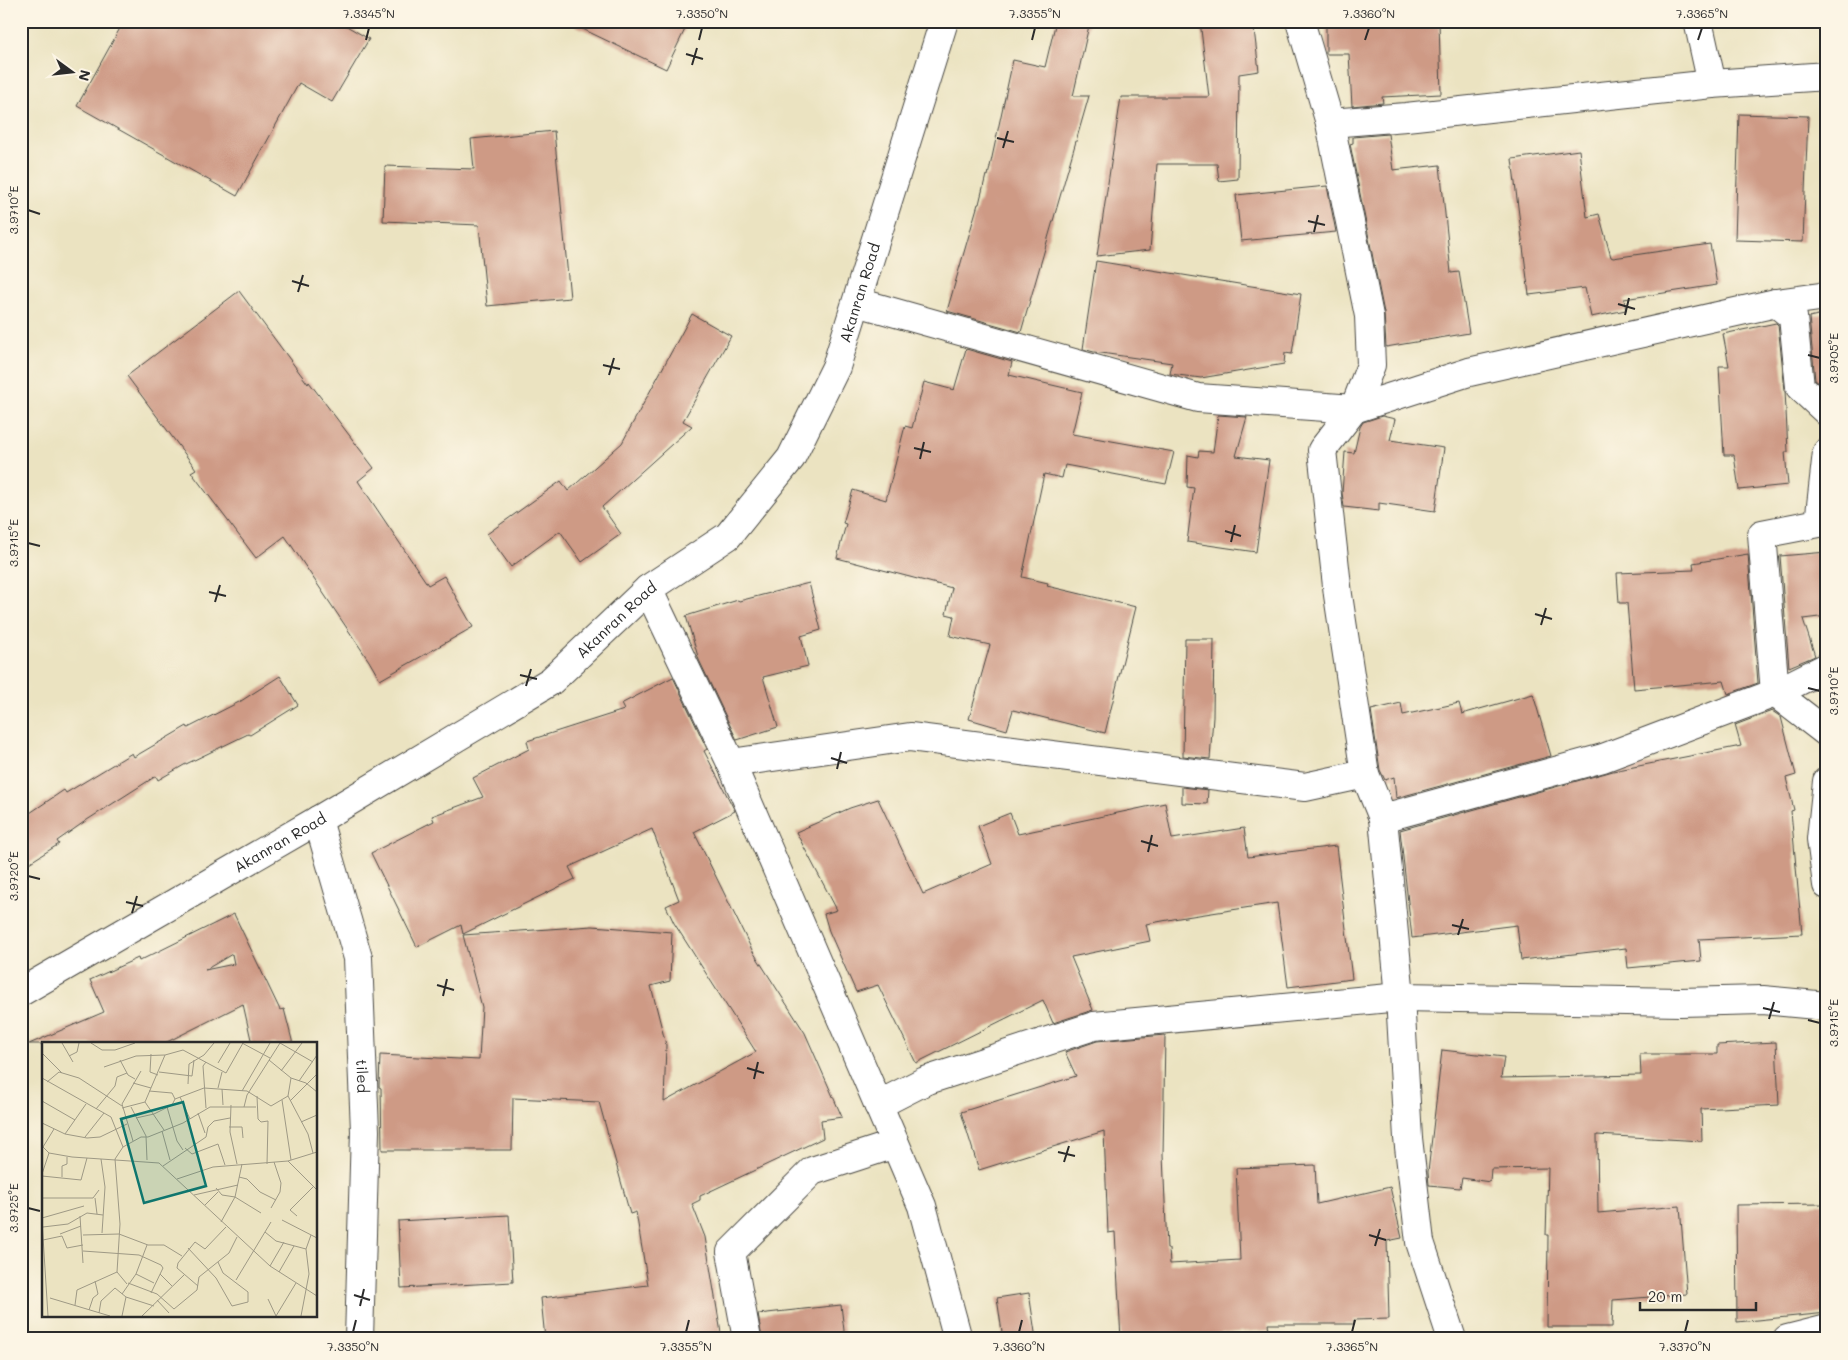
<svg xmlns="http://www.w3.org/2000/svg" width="1848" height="1360" viewBox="0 0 1848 1360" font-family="Mali,sans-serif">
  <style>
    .building { fill: #ce9a85; fill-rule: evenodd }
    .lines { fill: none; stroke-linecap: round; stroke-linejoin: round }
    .street-casing { stroke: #484742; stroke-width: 30 }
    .secondary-casing { stroke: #484742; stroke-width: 30 }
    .street { stroke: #fff; stroke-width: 28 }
    .secondary { stroke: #fff; stroke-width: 28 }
    .ticks { fill: none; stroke: #2b2b2b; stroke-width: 2 }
    .labels { text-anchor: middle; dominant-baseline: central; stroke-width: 4.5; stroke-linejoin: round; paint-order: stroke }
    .street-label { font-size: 15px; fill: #2b2b2b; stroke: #fcf5e5 }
    .inset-road { fill: none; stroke: #9e9985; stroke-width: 1 }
    .view { fill: #0f766e; fill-opacity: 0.15; stroke: #0f766e; stroke-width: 2.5 }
    .inset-edge { fill: none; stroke: #2b2b2b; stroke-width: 2.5 }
    .neatline { fill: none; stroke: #2b2b2b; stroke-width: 2 }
    .ticks-label { font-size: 12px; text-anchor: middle; fill: #2b2b2b }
  </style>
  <rect width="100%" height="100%" fill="#fcf5e5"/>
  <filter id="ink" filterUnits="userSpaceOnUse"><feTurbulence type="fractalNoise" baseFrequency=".02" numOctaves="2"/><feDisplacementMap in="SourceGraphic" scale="10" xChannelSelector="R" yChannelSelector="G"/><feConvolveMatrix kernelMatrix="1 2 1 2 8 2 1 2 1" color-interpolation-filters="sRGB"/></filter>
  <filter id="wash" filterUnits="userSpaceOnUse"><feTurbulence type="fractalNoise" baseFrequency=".0096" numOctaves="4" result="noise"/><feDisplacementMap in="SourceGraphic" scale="20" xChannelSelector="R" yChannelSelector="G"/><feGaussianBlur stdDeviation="1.12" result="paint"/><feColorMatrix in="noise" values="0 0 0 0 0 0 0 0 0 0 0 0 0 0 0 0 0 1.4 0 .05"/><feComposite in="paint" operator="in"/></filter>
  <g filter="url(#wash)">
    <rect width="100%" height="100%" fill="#ebe3c1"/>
    <g id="blocks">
      <path class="building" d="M124,21H338L369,39L332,102L299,83L237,196L77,106Z
        M566,21H689L666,69Z
        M1056,21H1090L1073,96H1089L1021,332L947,311L978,204H979L986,175L988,176L1013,60L1045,67Z
        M1200,21H1253L1259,71L1239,74L1238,179L1219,181L1217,164H1157L1150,250L1097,256L1121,97H1209Z
        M1326,21H1439L1441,94L1382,97L1383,103L1352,106L1349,54H1326Z
        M1739,114L1808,116L1803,242L1735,240Z
        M554,131L570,298L487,306L479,225L383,221L385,166L474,169L471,139Z
        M1388,134L1393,170L1440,165L1451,273L1459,272L1469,333L1386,347L1384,313L1350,144L1353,143V137Z
        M1579,150L1587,217L1599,214L1611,257L1613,258L1710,244L1717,285L1624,299L1626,310L1591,317L1585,288L1529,295L1512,159Z
        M1327,186L1336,232L1241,241L1236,195Z
        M1096,261L1301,294L1292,354L1285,353L1284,364L1201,378L1170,374L1172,363L1094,352L1083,349Z
        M239,291L308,384L309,382L374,468L358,481L428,585L444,576L473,627L380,680L369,661L285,536L256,558L191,472L196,469L127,376Z
        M1827,313V382L1819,383L1815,380L1809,317Z
        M692,314L731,336L683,421L692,426L602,507L621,534L582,562L560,531L511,567L487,534L561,481L568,491L622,443Z
        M1776,323L1778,325L1785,390L1788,452H1785L1788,485L1739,490L1734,455H1724L1719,366H1729L1723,334Z
        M966,349L1012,362L1009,375L1082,392L1072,434L1174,452L1166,484L1065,465L1062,478L1044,474L1022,577L1048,583L1047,586L1136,607L1105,733L1013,710L1007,730L969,719L990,645L950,636L954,616L946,614L952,588L837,558L846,524L843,523L853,490L886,500L905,426L912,428L924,382L954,390Z
        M1218,415L1247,417L1236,456L1269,460L1256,552L1187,542L1194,488L1187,487L1188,455L1198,457L1199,451L1213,452Z
        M1382,416L1395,419L1390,440L1444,448L1435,511L1379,503V511L1344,507L1342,493L1345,452L1354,453L1360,427L1363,422Z
        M1827,552V616L1803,619L1815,656L1789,667L1780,556Z
        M1748,554L1758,683L1728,694L1724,681L1634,689L1627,603H1619L1617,573L1694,570L1693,563Z
        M809,583L821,630L801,636L808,666L763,677L778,727L737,740L699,660L686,616L738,600L739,601Z
        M1185,639H1214L1213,717L1210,759L1183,756Z
        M280,676L298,705L250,735L248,734L184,765L158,780L156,776L87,820L57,841L59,844L21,868V819L64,790L66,793L132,753L134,757L187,726L188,728L241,701Z
        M673,677L707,749L704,751L735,811L694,832L752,950L805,1033L842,1117L821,1120L823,1138L700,1196V1200L692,1204L705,1237L722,1339H545L541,1298L648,1285L636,1212L630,1214L599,1102L513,1098L512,1150H382L381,1088L379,1087L380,1055L479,1060L482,1007L463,935L592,926L672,932L670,981L651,986L666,1045L664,1102L756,1052L674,923L666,906L679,900L652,829L569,867L575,879L463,934L461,925L417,947L371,853L434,821L432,816L483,797L473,778L529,749L527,741L624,710L621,704Z
        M1533,694L1551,756L1396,798L1394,777L1385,780L1380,770L1371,710L1401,703L1403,715L1459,703L1462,714Z
        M1772,711L1781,717L1796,775L1786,778L1794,810L1791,811L1802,934L1699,939L1701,961L1628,968L1626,948L1521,960L1517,925L1412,938L1400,830L1613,771L1741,746L1735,725Z
        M1182,787L1208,790L1207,804L1182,803Z
        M878,799L923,894L992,864L978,826L1010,813L1018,834L1165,803L1172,839L1244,828L1248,857L1336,846L1352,979L1288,987L1277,903L1179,918L1146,924L1150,941L1071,957L1093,1010L1053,1023L1043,1000L916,1063L878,985L856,992L829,931L824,914L837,910L796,832L850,808Z
        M234,914L280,1010L284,1009L293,1044H252L243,1004L163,1044H29L104,1012L90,980L138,958L139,961ZM232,954L234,964L205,970Z
        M1165,1035L1163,1155L1167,1249H1169L1170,1264L1240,1260L1236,1168L1315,1165L1317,1204L1390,1187L1402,1238L1387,1241L1389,1319L1354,1320V1324H1268L1269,1330L1175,1336V1339H1121L1115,1232L1108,1233L1104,1131L979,1170L961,1112L1076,1076L1065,1052L1097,1041Z
        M1776,1042L1779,1105L1701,1109L1702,1141L1597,1135L1598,1213L1680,1206L1687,1294L1613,1300L1612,1327H1547L1548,1235H1546L1548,1168L1491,1169L1490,1182L1462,1178L1460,1188L1429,1185L1428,1172L1442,1050L1504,1057L1501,1078L1641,1075L1640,1054H1717V1045Z
        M1827,1204V1313L1737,1322L1736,1205Z
        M509,1215L513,1282L401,1288L398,1221Z
        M1029,1293L1036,1339H1003L997,1298Z
        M841,1305L845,1339H762L758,1314Z"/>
    </g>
  </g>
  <g filter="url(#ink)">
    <use href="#blocks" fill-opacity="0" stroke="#484742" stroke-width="1"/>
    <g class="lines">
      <defs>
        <g id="street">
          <path d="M1300,21L1330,123L1369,316L1371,365L1354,409L1322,450L1338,595L1365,774L1383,818L1400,997L1408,1138L1420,1242L1452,1339"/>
          <path d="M1698,21L1712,84"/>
          <path d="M1330,123L1406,117L1712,84L1827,76"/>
          <path d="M857,302L1198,398L1354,409L1469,372L1776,303L1827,296"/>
          <path d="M1776,303L1793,317L1800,387L1827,412"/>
          <path d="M1827,452L1819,523L1762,534L1775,693L1827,733"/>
          <path d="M648,589L731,763L922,1206L958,1339"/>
          <path d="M731,763L910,737L1305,787L1365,774"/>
          <path d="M1827,781L1821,839L1827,885"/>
          <path d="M1383,818L1603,758L1775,693L1827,667"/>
          <path id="s1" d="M318,820L358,958L365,1131L359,1339"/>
          <path d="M878,1105L925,1081L1094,1026L1400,997L1680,1002L1763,1000L1827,1006"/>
          <path d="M747,1339L731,1252L812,1171L895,1144"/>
          <path d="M1787,1339L1827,1329"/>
        </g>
        <g id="secondary">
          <path id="s2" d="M21,992L318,820L551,681L648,589L728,536L791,458L836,367L944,21"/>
        </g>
      </defs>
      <use href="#street" class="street-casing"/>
      <use href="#secondary" class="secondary-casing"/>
      <use href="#street" class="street"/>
      <use href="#secondary" class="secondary"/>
    </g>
  </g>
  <path class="ticks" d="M366,40L369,28M699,40L702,28M1032,40L1035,28M1365,40L1369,28M1698,40L1702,28M686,54L703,59M692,65L697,48M997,138L1014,142M1003,148L1008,131M28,210L40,214M1308,221L1325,225M1314,232L1318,215M292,281L309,286M298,292L303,275M1618,304L1635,309M1625,315L1629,298M1808,355L1820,358M603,365L620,369M609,375L614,358M914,448L931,452M920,459L924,442M1225,531L1241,536M1231,542L1235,525M28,543L40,546M209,592L226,596M215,602L220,585M1535,614L1552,619M1541,625L1546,608M520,675L537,679M526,686L531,669M1808,688L1820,691M831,758L847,763M837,769L841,752M1141,841L1158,846M1148,852L1152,835M28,876L40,879M126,902L143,906M132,913L137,896M1452,925L1469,929M1458,935L1463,919M437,985L454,990M443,996L447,979M1763,1008L1780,1012M1769,1019L1774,1002M1808,1020L1820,1023M747,1068L764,1073M754,1079L758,1062M1058,1152L1075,1156M1064,1162L1069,1146M28,1208L40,1211M1369,1235L1386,1240M1375,1246L1380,1229M354,1295L370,1300M360,1306L364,1289M353,1332L356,1320M686,1332L689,1320M1019,1332L1022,1320M1352,1332L1355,1320M1685,1332L1688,1320"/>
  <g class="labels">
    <g class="street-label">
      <text stroke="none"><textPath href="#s2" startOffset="1124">Akanran Road</textPath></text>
      <text stroke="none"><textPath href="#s2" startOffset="704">Akanran Road</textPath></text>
      <text stroke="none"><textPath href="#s2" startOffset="299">Akanran Road</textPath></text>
      <text stroke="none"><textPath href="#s1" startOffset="262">tiled</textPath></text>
    </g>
  </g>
  <g transform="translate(42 1042)">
    <rect width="275" height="275" fill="#ebe3c1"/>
    <path class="inset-road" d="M20,1L31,20M49,1L60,8H73L93,1M200,1L228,16M238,1L271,20M0,11L20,31M109,12L108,30L116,33M27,14L35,10L37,1M78,18L86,33L93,37M227,18L249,36L264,41L275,50M176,21L188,1M62,25L94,14L123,13L141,8L184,31L201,1M239,29L260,1M117,30L150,34L152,18M0,36L69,75L81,105M249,36L246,54L266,92L271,111M257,39L275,13M5,40L17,30L37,36L80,64M91,41L109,46M146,42L147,22L162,13L172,1M176,46L180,30M180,47L181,63M107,49L130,51L133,57M200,49L228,1M215,54L216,77L219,80L226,79L225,122M138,55L148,77M240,58L249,118M0,59L33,78M248,59L275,32M103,60L122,88M189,63L188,90L195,122M89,65L104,94L105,118M125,65L135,99L141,108M202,65L205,53L238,1M80,66L103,60L123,13M164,66L161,24L164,20M54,67L73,44L75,35L85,31M156,71L163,91M94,76L112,72L130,63L133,57L162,46L205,49L229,64L246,54M259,80L275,73M0,81L23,92L45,96L58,95L85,82M187,85H200L201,96M120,89L128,118M23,92L44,62M43,95L62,71M91,99L80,62L99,29M0,104L7,111L30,115L117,121L228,224L275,254M1,105L12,87M143,106L150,112L176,102L183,123M59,117L63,145L60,191M246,119L275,148M121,124L164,95L166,85L172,79L188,76M0,132L7,111M0,134L39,138L45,116M20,135V124L25,122V115M197,135L205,137L218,150L234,158M135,137L171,125L246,119L275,110M174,146L180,153L193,155L219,171M152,153L196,143M0,156H51L57,148M53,156L55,172M163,163L176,150M229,166L238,150L239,141L232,120M38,174L41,221M255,174L248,168L271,145M0,176L42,164M240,178L275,196M0,179L6,274M179,180L193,155L200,122M1,185L26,182L45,171L61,173M223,190L234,199L264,207M18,192L39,184M41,193L77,192L106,203H122L140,214M1,198L20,194L25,206L41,203M146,206L174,236L190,264L206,260V250L181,231L176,220M41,209L97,213L119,223L121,226L109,251M228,224L242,200M237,230L252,204M94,232L112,241M118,232L130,244M194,238L229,180M86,241L115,252L132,267L155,248L157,235L187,211L195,195M85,242L75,230L78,182L73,117L81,105L99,95H106L141,81L168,65H214M156,244L135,226L136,221L153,200L163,207L184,185M80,252L94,232L105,203M8,256L68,274M226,257L234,274M115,258L127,271M33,263L35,248L75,230M47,268L51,256L56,252L53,239M57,271L59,259L73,246L84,255L112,264M80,274L84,255M100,274L142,233M234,274L254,241M259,274L267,232L264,207L269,193"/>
    <path class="view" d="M141,60L164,144L102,161L79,77Z"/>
    <rect width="275" height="275" class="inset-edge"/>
  </g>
  <rect width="1848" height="1360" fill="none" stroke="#fcf5e5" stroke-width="55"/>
  <g transform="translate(72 72) rotate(105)" stroke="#fcf5e5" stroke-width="4" paint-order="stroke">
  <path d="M0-4L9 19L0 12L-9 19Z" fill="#2b2b2b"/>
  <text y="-8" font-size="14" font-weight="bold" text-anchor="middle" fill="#2b2b2b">N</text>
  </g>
  <path d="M1640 1302v8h116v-8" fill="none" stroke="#2b2b2b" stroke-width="2.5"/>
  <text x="1648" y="1302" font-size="15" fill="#2b2b2b" stroke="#fcf5e5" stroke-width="4" paint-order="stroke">20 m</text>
  <rect x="28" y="28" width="1792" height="1304" class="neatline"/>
  <g class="ticks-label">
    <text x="369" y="18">7.3345°N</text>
    <text x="702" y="18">7.3350°N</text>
    <text x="1035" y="18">7.3355°N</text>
    <text x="1369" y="18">7.3360°N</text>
    <text x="1702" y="18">7.3365°N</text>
    <text transform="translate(14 210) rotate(-90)" y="4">3.9710°E</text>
    <text transform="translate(1834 358) rotate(-90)" y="4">3.9705°E</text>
    <text transform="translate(14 543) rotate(-90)" y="4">3.9715°E</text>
    <text transform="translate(1834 691) rotate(-90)" y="4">3.9710°E</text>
    <text transform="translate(14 876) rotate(-90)" y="4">3.9720°E</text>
    <text transform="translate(1834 1023) rotate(-90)" y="4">3.9715°E</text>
    <text transform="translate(14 1208) rotate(-90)" y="4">3.9725°E</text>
    <text x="353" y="1351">7.3350°N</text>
    <text x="686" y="1351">7.3355°N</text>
    <text x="1019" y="1351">7.3360°N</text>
    <text x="1352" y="1351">7.3365°N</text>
    <text x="1685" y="1351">7.3370°N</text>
  </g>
</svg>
